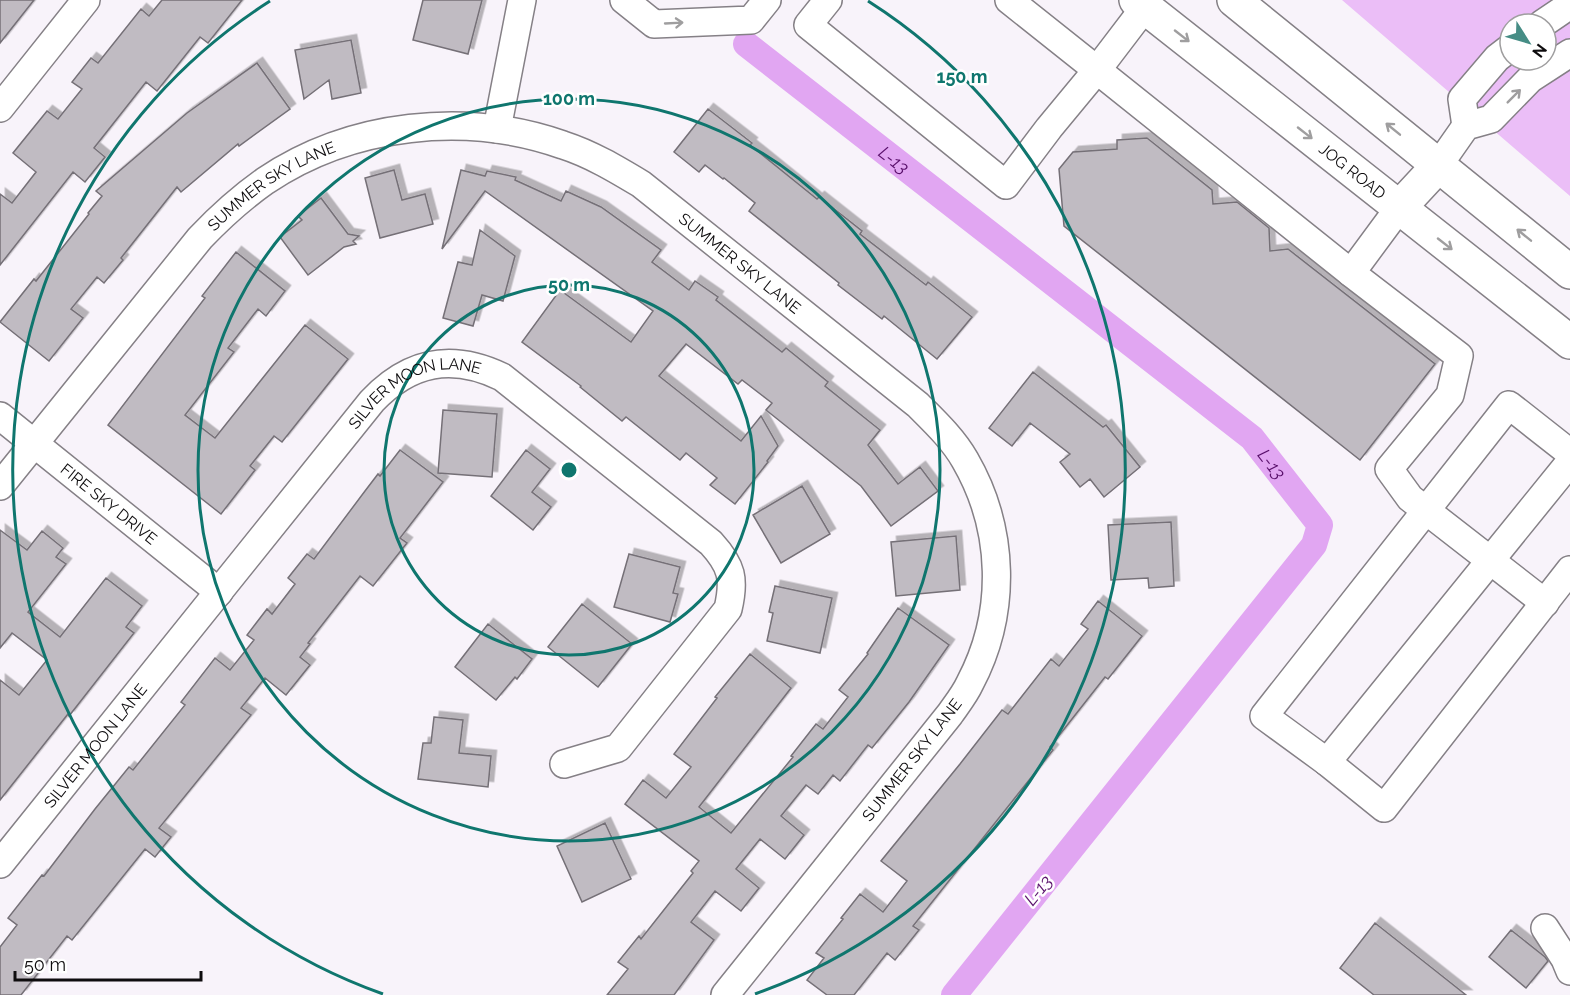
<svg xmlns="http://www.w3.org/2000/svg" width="1570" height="995" viewBox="0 0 1570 995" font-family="Raleway,sans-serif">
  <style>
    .green { fill: #ebbef7; fill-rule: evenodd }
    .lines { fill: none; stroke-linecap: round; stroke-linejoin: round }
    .canal { stroke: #e1a6f2; stroke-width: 26 }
    .building { fill: #c0bbc2; stroke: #757077; stroke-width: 1.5; filter: url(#shadow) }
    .minor-casing { stroke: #858086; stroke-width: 30 }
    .major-casing { stroke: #858086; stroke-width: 36 }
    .minor { stroke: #fff; stroke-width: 27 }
    .major { stroke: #fff; stroke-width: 33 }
    .oneway { stroke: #9f9e9f }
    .ring { fill: none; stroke: #0f766e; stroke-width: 3 }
    .labels { text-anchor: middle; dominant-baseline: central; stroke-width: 5; stroke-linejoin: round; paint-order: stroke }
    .street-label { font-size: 16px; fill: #0e0c0e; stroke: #fff }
    .water-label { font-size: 18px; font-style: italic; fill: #59106b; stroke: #fff }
    .centre { fill: #0f766e; stroke: #fff; stroke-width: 3 }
    .ring-label { font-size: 18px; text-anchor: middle; font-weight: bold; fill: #0f766e; stroke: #fff; stroke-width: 5; stroke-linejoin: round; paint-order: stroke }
  </style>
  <defs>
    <filter id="shadow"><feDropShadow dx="5.5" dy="-5.5" stdDeviation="0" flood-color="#0004"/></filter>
  </defs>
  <rect width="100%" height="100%" fill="#f8f3fa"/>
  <path class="green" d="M1342,0H1570V196ZM1510,24H1546V60H1510Z"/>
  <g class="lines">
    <path class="canal" id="s1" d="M746,44L1252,438L1320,525L1314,545L954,995"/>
  </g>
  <path class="building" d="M0,0H34L0,43Z
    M162,0H242L208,43L200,37L157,91L146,82L94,148L105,157L85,182L73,172L0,265V194L12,203L36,172L13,153L47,111L58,119L82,89L72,82L91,58L98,63L141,9L149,16Z
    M423,0H482L468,54L413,40Z
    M351,40L361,93L332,99L329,80L304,99L295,50Z
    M257,63L290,109L239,146L238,144L181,192L177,187L121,258L123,260L104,283L97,277L71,309L83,318L49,361L0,322L34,279L36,281L89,214L88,213L102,196L96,191L187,113Z
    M708,109L752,143L750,145L817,199L819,197L862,231L860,234L926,285L928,282L972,317L937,359L884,316L882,319L838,285L839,283L749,211L755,203L724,178L723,179L705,165L699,172L674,152Z
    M1147,138L1212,190L1213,204L1237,202L1269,228L1270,251L1288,249L1435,364L1360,460L1064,226L1059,169L1073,152L1117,149V140Z
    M394,170L402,200L425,194L433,224L380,238L365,178Z
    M461,170L485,176L487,171L516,177L515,180L561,201L566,191L601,207L661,250L652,262L689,290L695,281L718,297L716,300L782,352L786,348L828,382L825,386L880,430L868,445L898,484L920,467L938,491L891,526L861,486L766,410L772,403L742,380L738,384L686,344L659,376L741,441L761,416L778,446L767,461L768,462L735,504L710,485L717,478L686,453L680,460L626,417L622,421L580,387L581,386L522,342L560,290L631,342L653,311L485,191L442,249Z
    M321,198L348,234L359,236L353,241L356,244L344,247L308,275L280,237L302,220L298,216Z
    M480,230L515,256L503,301L482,295L473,326L443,318L458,262L472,265Z
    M236,252L285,291L266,316L258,309L228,348L234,352L185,415L215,438L305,325L348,359L282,442L274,436L250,466L255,470L221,514L108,425L205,298L202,296Z
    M1033,372L1103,427L1106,425L1140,467L1104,497L1090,479L1080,487L1060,462L1070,454L1030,423L1012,446L989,428Z
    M443,410L497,414L492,477L438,473Z
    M400,450L443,482L400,538L407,543L373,586L360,576L308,643L310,644L300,657L310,665L286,695L265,678L241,708L251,715L159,828L171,837L155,857L145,849L72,940L67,936L21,995H0V947L17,925L8,918L42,875L44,876L95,809L129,767L133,770L185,705L181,702L215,658L230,670L254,640L247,635L267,609L272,614L295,584L288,578L307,554L314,559L365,491L378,474L380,476Z
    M526,450L550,469L532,492L551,507L533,530L491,496Z
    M802,486L830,534L781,563L753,515Z
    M1171,522L1174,586L1149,588L1148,578L1111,580L1108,525Z
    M0,530L27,550L42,531L63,548L56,557L66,564L28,612L60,637L106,578L142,606L126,627L134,633L69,716L68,714L0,800V680L19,695L47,660L12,633L0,648Z
    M956,536L960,590L896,596L891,542Z
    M629,554L680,567L673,593L678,594L670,622L614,607Z
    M775,586L832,598L820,653L767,641L773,613L769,612Z
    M1098,601L1142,636L1108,679L1105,677L1050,747L1053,750L913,926L919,930L895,960L887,953L854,995H827L807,980L824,958L816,953L843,919L841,918L860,894L883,912L907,881L881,861L960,764L1002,710L1008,714L1051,659L1059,666L1088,629L1081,624Z
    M582,604L632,644L598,687L548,647Z
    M898,608L949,645L909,702L872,748L868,745L840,781L833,775L818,794L806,785L781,816L804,835L785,859L760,839L736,869L759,888L741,911L715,891L691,922L714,940L674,995H607L628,969L618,962L639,936L641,939L693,873L691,871L699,861L625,804L643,780L666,798L691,767L674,754L717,698L715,697L750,654L791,688L699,807L731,833L793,757L791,756L816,724L823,729L848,697L839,690L868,654L867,653Z
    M488,624L532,659L517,679L515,677L496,700L455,667Z
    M434,717L463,720L459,753L491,756L488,787L418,779L423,743H431Z
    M605,823L631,879L582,902L557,846Z
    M1375,923L1432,968L1466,995H1374L1340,968Z
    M1511,930L1545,957L1548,961L1526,988L1489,957Z"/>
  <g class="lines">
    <defs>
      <g id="minor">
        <path d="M624,0L654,24L751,20L767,0"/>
        <path d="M828,0L808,25L1006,185L1049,128L1097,70L1009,0"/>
        <path d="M1145,7L1097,70L1351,273"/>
        <path d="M1542,24L1570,5"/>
        <path d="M0,108L86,0"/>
        <path d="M1466,126L1462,99L1497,58L1510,48"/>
        <path d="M497,129L522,0"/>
        <path d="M1438,166L1466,126L1491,119L1530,79L1570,53"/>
        <path d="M1399,208L1351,273L1459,356L1450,395L1389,469L1410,498L1545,603"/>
        <path id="s2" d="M0,416L219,592"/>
        <path d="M1570,462L1327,762L1384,808L1570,570"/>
        <path id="s3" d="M0,486L200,238C220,217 241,198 265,181C351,123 466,111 563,145C591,154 616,169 641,184L918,405C935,422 953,439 965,460C1005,529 1007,613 970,683C965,694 957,704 950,714L725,995"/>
        <path d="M1327,762L1264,716L1509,405L1570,453"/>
        <path id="s4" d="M0,864L372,401C410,361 452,353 502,377L711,543C732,566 735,579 728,609L618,748L564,764"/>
        <path d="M1545,928L1565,959L1570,971"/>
      </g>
      <g id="major">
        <path id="s5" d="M1136,0L1570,342"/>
        <path d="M1234,0L1570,272"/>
        <path d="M1399,208L1438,166"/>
      </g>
    </defs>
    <use href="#minor" class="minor-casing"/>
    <use href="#major" class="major-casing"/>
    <use href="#minor" class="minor"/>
    <use href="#major" class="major"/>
  </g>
  <defs><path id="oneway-shaft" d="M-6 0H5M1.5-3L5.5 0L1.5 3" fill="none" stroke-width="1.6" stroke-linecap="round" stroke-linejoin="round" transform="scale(1.5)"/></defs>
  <g class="oneway">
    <use href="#oneway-shaft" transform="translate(674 23) rotate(-3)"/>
    <use href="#oneway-shaft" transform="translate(1182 36) rotate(38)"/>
    <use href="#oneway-shaft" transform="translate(1514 96) rotate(-45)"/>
    <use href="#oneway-shaft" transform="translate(1393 129) rotate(-141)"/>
    <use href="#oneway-shaft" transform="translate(1305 133) rotate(38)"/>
    <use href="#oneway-shaft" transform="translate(1524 235) rotate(-141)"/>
    <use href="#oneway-shaft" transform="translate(1445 244) rotate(38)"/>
  </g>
  <g class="ring">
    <circle cx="569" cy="470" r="185"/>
    <circle cx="569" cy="470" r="371"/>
    <path d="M383 994A556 556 0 0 1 270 1M868 1A556 556 0 0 1 755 994"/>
  </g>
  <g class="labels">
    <g class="street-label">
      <text stroke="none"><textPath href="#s5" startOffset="276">JOG ROAD</textPath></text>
      <text stroke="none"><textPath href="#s3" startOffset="408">SUMMER SKY LANE</textPath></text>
      <text stroke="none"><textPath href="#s3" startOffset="930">SUMMER SKY LANE</textPath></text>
      <text stroke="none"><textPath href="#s4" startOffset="638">SILVER MOON LANE</textPath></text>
      <text stroke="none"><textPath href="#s2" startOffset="140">FIRE SKY DRIVE</textPath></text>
      <text stroke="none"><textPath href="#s4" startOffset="152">SILVER MOON LANE</textPath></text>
      <text transform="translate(912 760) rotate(-52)">SUMMER SKY LANE</text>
    </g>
    <g class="water-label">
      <text stroke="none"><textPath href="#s1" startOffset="188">L-13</textPath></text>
      <text stroke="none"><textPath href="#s1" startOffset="674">L-13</textPath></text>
      <text transform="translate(1038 890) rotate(-51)">L-13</text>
    </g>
  </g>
  <circle cx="569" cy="470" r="9" class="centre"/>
  <g class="ring-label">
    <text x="962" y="83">150 m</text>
    <text x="569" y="105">100 m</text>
    <text x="569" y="291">50 m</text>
  </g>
  <g transform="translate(1528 42) rotate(127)"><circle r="28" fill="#ffffff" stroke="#9f9e9f" stroke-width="1.5"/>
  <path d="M0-4.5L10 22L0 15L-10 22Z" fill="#468d85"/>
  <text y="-9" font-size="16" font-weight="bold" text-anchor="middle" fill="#0e0c0e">N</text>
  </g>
  <path d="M15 971v9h186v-9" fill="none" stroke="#0e0c0e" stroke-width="3"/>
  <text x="24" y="971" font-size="18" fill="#0e0c0e" stroke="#ffffff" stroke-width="4.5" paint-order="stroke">50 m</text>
</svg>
